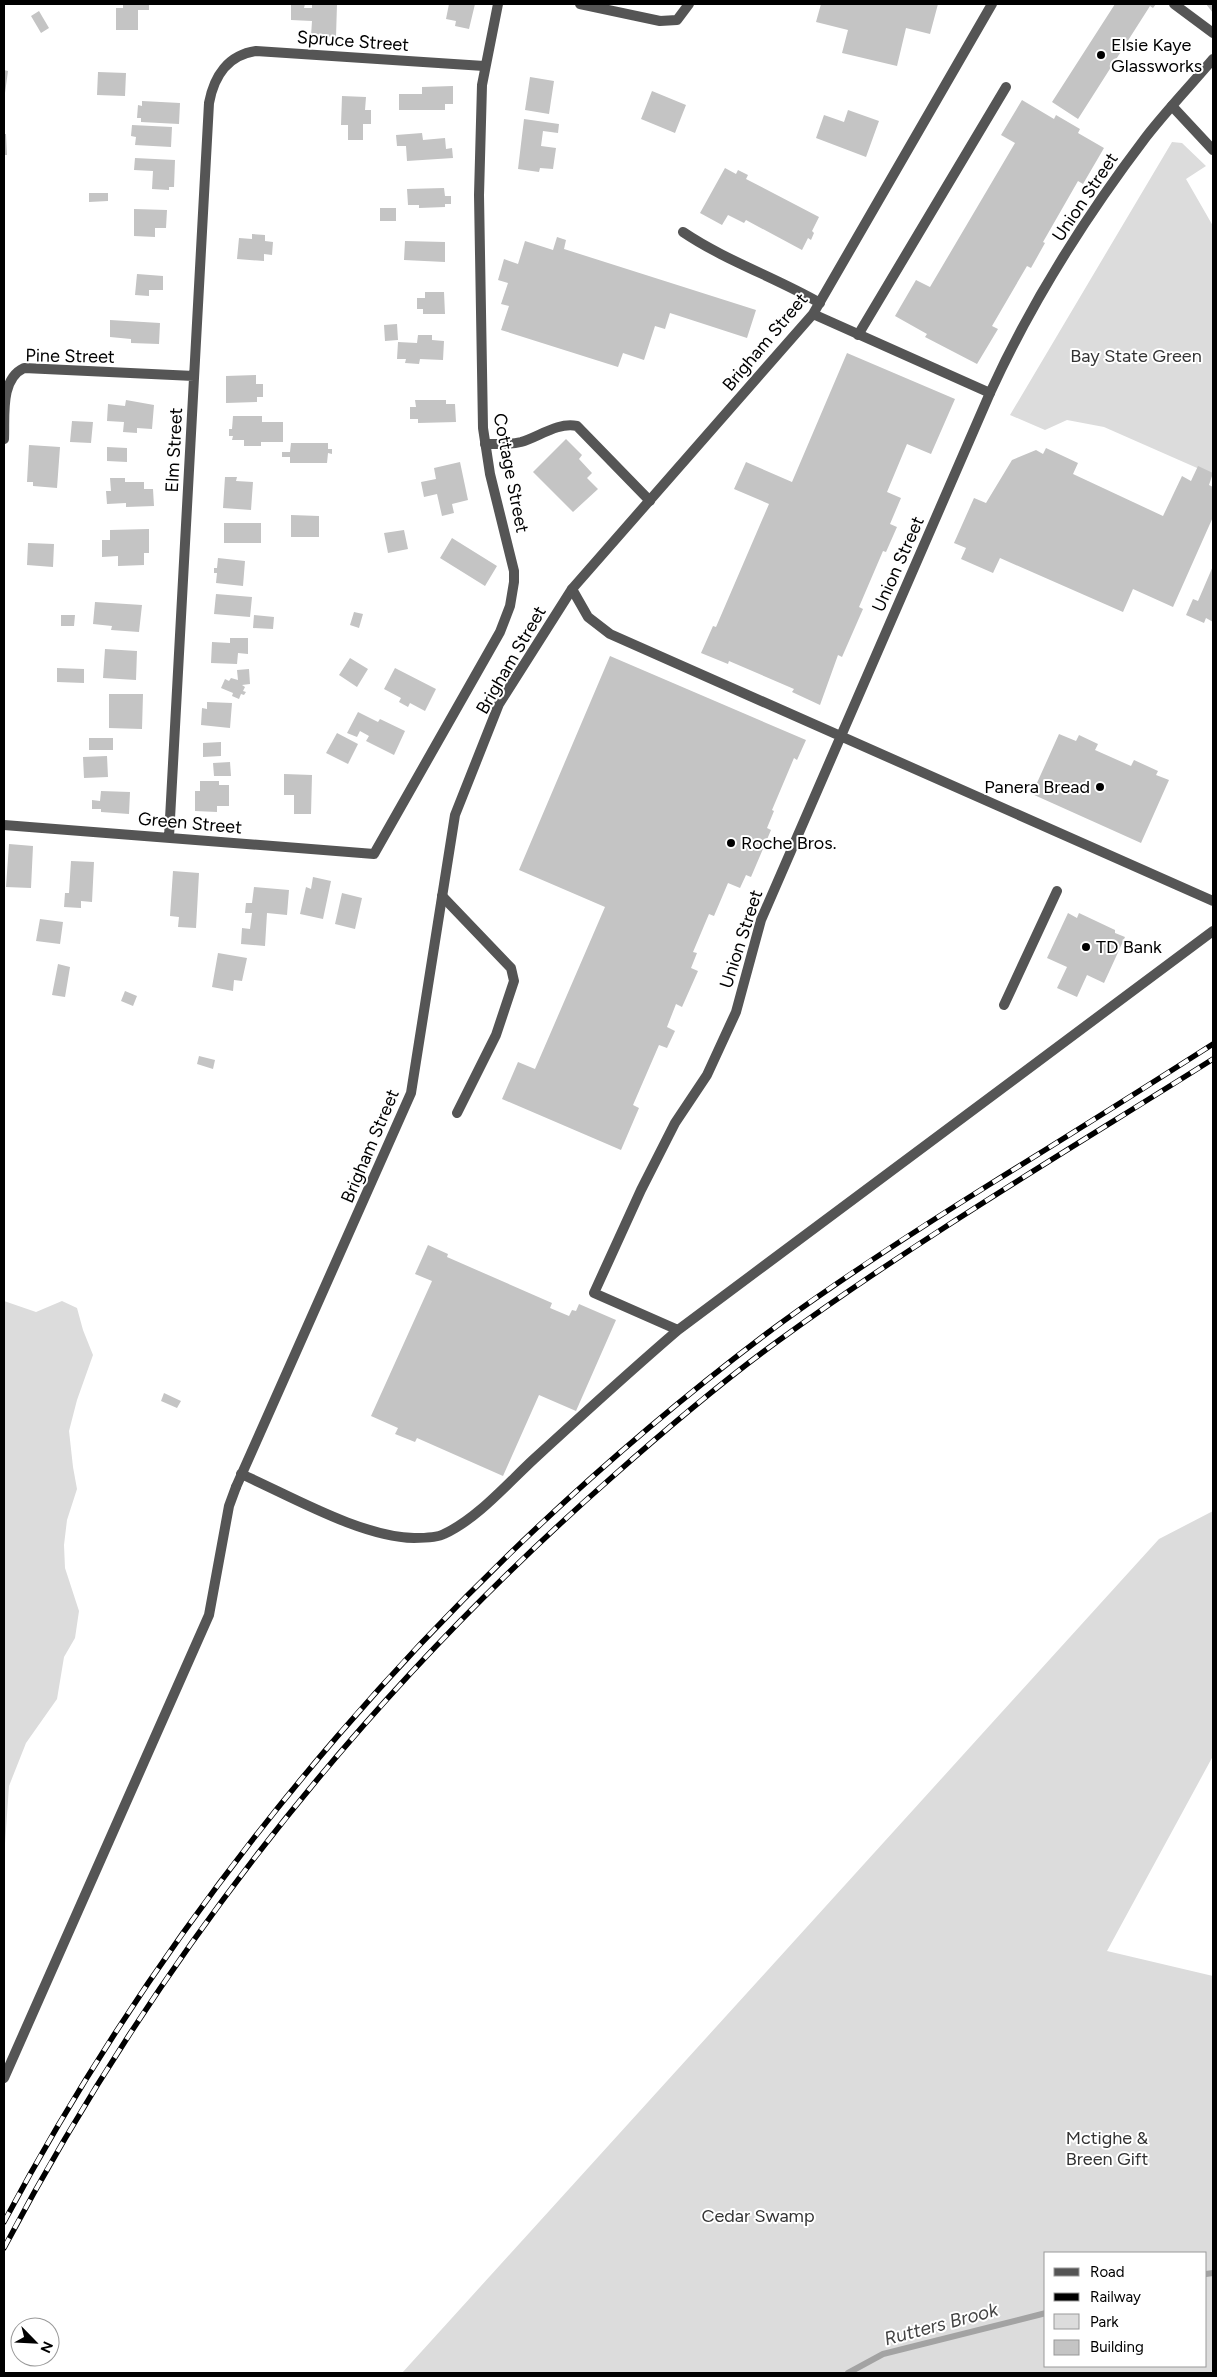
<svg xmlns="http://www.w3.org/2000/svg" width="1217" height="2377" viewBox="0 0 1217 2377" font-family="Figtree,sans-serif">
  <style>
    .green { fill: #dcdcdc; fill-rule: evenodd }
    .lines { fill: none; stroke-linecap: round; stroke-linejoin: round }
    .stream { stroke: #a3a3a3; stroke-width: 6 }
    .building { fill: #c4c4c4 }
    .service { stroke: #555; stroke-width: 10 }
    .minor { stroke: #555; stroke-width: 10 }
    .rail-casing { stroke: #000; stroke-width: 5.5 }
    .rail { stroke: #fff; stroke-width: 4; stroke-dasharray: 11; stroke-linecap: butt }
    .poi-dot { fill: #000; stroke: #fff; stroke-width: 2 }
    .labels { text-anchor: middle; dominant-baseline: central; stroke-width: 4; stroke-linejoin: round; paint-order: stroke }
    .street-label { font-size: 18px; fill: #000; stroke: #fff }
    .poi-label { font-size: 18px; fill: #000; stroke: #fff; text-anchor: start }
    .park-label { font-size: 18px; fill: #333; stroke: #fff }
    .water-label { font-size: 19px; font-style: italic; fill: #444; stroke: #fff }
  </style>
  <rect width="100%" height="100%" fill="#fff"/>
  <path class="green" d="M1172,142L1182,143L1206,166L1186,179L1213,226V475L1104,427L1067,420L1045,430L1010,415Z
    M62,1301L77,1308L83,1330L93,1355L77,1400L69,1431L73,1467L77,1489L67,1520L64,1545L65,1568L79,1611L75,1638L64,1657L57,1699L26,1743L9,1786L4,1858V1301L36,1312Z
    M1213,1511V1756L1107,1951L1213,1976V2373H402L1159,1539ZM1046,2253H1206V2366H1046Z"/>
  <g class="lines">
    <path class="stream" d="M1206,2274L1213,2273
      M848,2373L883,2354L1046,2313"/>
  </g>
  <path class="building" d="M123,4H149V10H138V30H116V8H123Z
    M291,4H305L304,8H312V4H337L336,37L311,36L312,21L291,20Z
    M449,4H475L469,29L455,26L456,21L446,19Z
    M821,4H938L930,34L906,28L897,66L842,53L848,30L816,22Z
    M1115,4H1156L1153,8L1150,6L1078,119L1052,102Z
    M1206,4H1213V13Z
    M39,11L49,28L41,33L31,16Z
    M4,70L8,71L5,93H4Z
    M98,72L126,73L125,96L97,95Z
    M530,77L554,81L549,114L525,110Z
    M453,86V104H445V110H399V94H422V87Z
    M652,91L686,105L675,133L641,119Z
    M342,96L366,97L365,110H371V124H363V140H348V125H341Z
    M1022,100L1054,119L1056,115L1080,129L1078,133L1104,148L1083,184L1078,181L1043,242L1045,243L1031,268L1027,266L992,326L998,329L977,364L925,337L927,334L895,316L916,280L930,287L1015,143L1001,135Z
    M142,101L180,103L179,124L141,122V118H137L138,105L142,106Z
    M848,110L879,121L866,157L816,138L824,115L844,122Z
    M524,119L559,124L558,133L543,131L541,146L556,148L553,169L540,168L539,172L518,169Z
    M132,125L172,127L171,147L135,145L136,137L131,136Z
    M422,133L423,140L445,138L446,149L452,148L453,158L407,161L406,146H397L396,135Z
    M4,134H6L7,155H4Z
    M135,158L175,160L174,187H169V190L152,189L153,171L134,170Z
    M725,168L736,174L738,170L748,175L746,179L819,217L812,231L814,233L811,240L808,238L802,250L746,220L744,223L728,215L722,225L700,213Z
    M444,188L445,196H451V204H445V207L419,208V205H408L407,189Z
    M89,193H108V201L89,202Z
    M380,208H396V221H380Z
    M134,209L167,210L166,228H155V237L134,236Z
    M252,234L265,235V241L273,242L272,255L264,254V261L237,259L239,238L252,239Z
    M557,237L566,240L564,249L756,310L747,338L670,313L665,329L655,326L644,360L623,353L618,367L501,330L509,306L501,304L508,283L498,280L504,259L518,264L525,241L553,250Z
    M405,241L445,242V262L404,260Z
    M137,274L163,276V290H149V296L135,295Z
    M425,292H444L445,314H423V309H417V298H425Z
    M110,320L160,323L159,344L131,343V339L110,337Z
    M397,324L398,340L385,341L384,325Z
    M418,335H432V340L444,341L443,360L420,359L419,364L405,363L406,359H397L398,342L417,343Z
    M847,353L955,399L931,454L907,444L887,492L901,498L890,524L897,527L886,552L883,551L859,607L863,609L842,657L838,655L820,705L792,692L794,689L729,661L728,664L701,653L713,626L716,627L769,504L734,489L746,462L792,482Z
    M256,375V384H263V397H257V402L226,403V376Z
    M126,400L154,405L152,429L137,428V433L123,432L124,422L107,421L108,404L125,406Z
    M415,400H446V404H455L456,422L418,423V419H410V407H416Z
    M233,416H262V422H283V442H261V446H244V440H232L233,436H229V429H232Z
    M72,421L93,422L91,443L70,442Z
    M566,439L582,455L579,459L592,473L587,478L598,489L573,512L533,472Z
    M291,443H328V449H332V454L328,453L327,463H290V457H282V452H290Z
    M29,445L60,447L57,488L33,486V482H27Z
    M107,447L127,448V462L107,461Z
    M1046,448L1078,463L1073,474L1163,516L1182,476L1191,481L1198,466L1213,473L1209,485L1213,487V517L1173,607L1133,589L1123,612L1000,558L993,573L961,559L966,548L954,543L974,498L986,503L1012,460L1036,450L1043,454Z
    M460,462L468,500L452,504L454,513L442,516L437,494L424,497L421,482L436,479L434,468Z
    M225,477H237L236,481L253,482L251,510L223,508Z
    M110,478H125V482H144V489H153L154,506L126,507V503L107,504L106,491H111Z
    M291,515L319,516V537H291Z
    M224,523H261V543H224Z
    M149,529V553H144V565L118,566V556L102,557V540H110V530Z
    M404,530L408,549L388,553L384,533Z
    M452,538L497,566L485,586L440,558Z
    M28,543L54,544L53,567L27,565Z
    M218,558L245,561L243,586L216,583L217,573H214V568H217Z
    M1213,566V622L1206,618L1204,623L1186,615L1193,599L1198,601Z
    M216,594L252,597L250,617L214,614Z
    M95,602L142,605L139,632L111,630L112,626L93,624Z
    M354,612L363,614L359,628L350,625Z
    M61,615H75L74,626H61Z
    M254,615L274,617L273,629L253,628Z
    M230,638H248V654L238,653L237,664L211,663L212,642L230,643Z
    M105,649L137,651L136,680L103,678Z
    M610,656L806,740L797,760L794,758L772,810L774,811L767,828L771,830L751,877L746,875L740,888L728,883L714,916L709,914L693,952L697,953L691,968L698,971L682,1007L676,1004L667,1027L675,1031L667,1048L659,1045L633,1105L639,1108L621,1150L502,1099L518,1062L535,1069L605,907L519,870Z
    M350,658L368,669L357,687L339,675Z
    M57,668L84,669V683L57,682Z
    M395,668L436,689L425,711L410,703L408,707L399,702L401,698L384,689Z
    M249,669L250,684L242,685L245,687L243,691L246,692L244,695L241,694L239,699L232,696L233,693L221,688L225,679L229,681L231,678L238,680L237,670Z
    M109,694H143L142,729L109,728Z
    M207,702L232,703L230,728L201,725L202,708L207,709Z
    M358,712L378,722L380,719L405,731L394,755L366,741L369,736L360,731L357,737L347,733Z
    M337,733L358,744L348,764L326,753Z
    M1059,734L1076,741L1079,735L1098,744L1095,750L1131,766L1134,760L1158,771L1156,775L1169,780L1141,843L1032,794Z
    M89,738H113V750H89Z
    M221,742V756L203,757V743Z
    M107,756L108,777L84,778L83,757Z
    M230,762L231,776H214L213,763Z
    M284,774L312,775L311,814H294V795H284Z
    M200,781H219V785H229V806H217V812L195,811V791H200Z
    M101,791L130,792L129,814L101,812V809H92V800L100,801Z
    M9,844L33,846L31,888L6,887Z
    M71,861L94,862L92,902L81,901V908L64,907L65,893H69Z
    M173,871L199,873L196,928L178,927L179,917L170,916Z
    M313,877L331,881L323,919L300,914L306,887L311,889Z
    M254,887L289,890L287,915L267,913L265,946L241,944L242,928L250,929L252,913H245L246,903H252Z
    M342,893L362,898L355,929L335,924Z
    M1068,913L1077,918L1079,913L1115,930V933L1125,937L1104,983L1087,975L1077,997L1057,988L1067,967L1047,958Z
    M40,919L63,922L60,944L36,941Z
    M218,953L247,958L242,981L234,980L233,991L212,987Z
    M58,964L70,967L65,997L52,995Z
    M125,991L137,996L133,1006L121,1001Z
    M199,1056L215,1060L213,1069L197,1064Z
    M428,1245L448,1254L447,1257L552,1303L550,1308L569,1316L572,1310L576,1311L579,1304L616,1320L576,1411L539,1395L503,1476L417,1438L415,1442L395,1434L398,1428L371,1416L432,1281L415,1274Z
    M164,1393L181,1401L177,1408L161,1401Z"/>
  <g class="lines">
    <path class="service" d="M580,4L660,21L677,20L689,4
      M1174,4L1213,33
      M1172,106L1213,150
      M683,232C726,261 775,277 820,303
      M858,335L1006,87
      M485,444C496,444 509,445 521,442C539,437 557,422 577,426L650,501
      M572,589L588,617L610,634L1213,901
      M442,896L511,968L514,981L496,1035L457,1113
      M1004,1005L1057,891
      M678,1330L594,1293L641,1190L675,1123L707,1075L736,1012L761,920L990,393
      M241,1474C291,1496 361,1537 414,1538C423,1538 437,1538 444,1534C477,1519 508,1483 534,1459C582,1415 629,1372 678,1330L1213,931
      M4,2078L209,1615L229,1506L236,1487"/>
    <path class="minor" d="M813,314L990,393C1031,303 1086,216 1146,137C1167,110 1191,85 1213,59
      M4,439C5,416 0,379 24,368L194,376
      M4,825L374,854L500,632L510,606L514,582V571L490,474L483,428L479,195L482,85L498,4
      M169,837L209,103C214,76 228,55 256,51L484,66
      M236,1487L411,1093L455,815L499,704L572,589L813,314L992,4"/>
    <defs>
      <path id="rail" d="M4,2222C189,1875 452,1572 766,1334C837,1281 912,1233 987,1186C1063,1139 1138,1092 1213,1044
        M4,2248C159,1955 362,1697 611,1478C664,1431 720,1383 778,1341C918,1239 1067,1151 1213,1059"/>
    </defs>
    <use href="#rail" class="rail-casing"/>
    <use href="#rail" class="rail"/>
  </g>
  <g class="poi-dot">
    <circle cx="1101" cy="55" r="5"/>
    <circle cx="1100" cy="787" r="5"/>
    <circle cx="731" cy="843" r="5"/>
    <circle cx="1086" cy="947" r="5"/>
  </g>
  <g class="labels">
    <g class="street-label">
      <text transform="translate(353 41) rotate(4)">Spruce Street</text>
      <text transform="translate(1085 197) rotate(-56)">Union Street</text>
      <text transform="translate(765 342) rotate(-50)">Brigham Street</text>
      <text transform="translate(70 356) rotate(1)">Pine Street</text>
      <text transform="translate(174 450) rotate(-87)">Elm Street</text>
      <text transform="translate(511 473) rotate(79)">Cottage Street</text>
      <text transform="translate(898 564) rotate(-66)">Union Street</text>
      <text transform="translate(511 660) rotate(-60)">Brigham Street</text>
      <text transform="translate(190 823) rotate(5)">Green Street</text>
      <text transform="translate(741 939) rotate(-72)">Union Street</text>
      <text transform="translate(370 1146) rotate(-67)">Brigham Street</text>
    </g>
    <g class="poi-label">
      <text x="1111" y="45">Elsie Kaye<tspan x="1111" dy="21">Glassworks</tspan></text>
      <text x="1090" y="787" text-anchor="end">Panera Bread</text>
      <text x="741" y="843">Roche Bros.</text>
      <text x="1096" y="947">TD Bank</text>
    </g>
    <g class="park-label">
      <text x="1136" y="356">Bay State Green</text>
      <text x="1107" y="2138">Mctighe &amp;<tspan x="1107" dy="21">Breen Gift</tspan></text>
      <text x="758" y="2216">Cedar Swamp</text>
    </g>
    <g class="water-label">
      <text transform="translate(941 2324) rotate(-15)">Rutters Brook</text>
    </g>
  </g>
  <rect width="1217" height="2377" fill="none" stroke="#000000" stroke-width="10"/>
  <rect x="1044" y="2252" width="162" height="115" fill="#ffffff" stroke="#999999"/>
  <rect x="1054" y="2268" width="25" height="8" fill="#555555" stroke="#999999"/>
  <text x="1090" y="2277" font-size="15" fill="#000000">Road</text>
  <rect x="1054" y="2293" width="25" height="8" fill="#000000" stroke="#999999"/>
  <text x="1090" y="2302" font-size="15" fill="#000000">Railway</text>
  <rect x="1054" y="2314" width="25" height="15" fill="#dcdcdc" stroke="#999999"/>
  <text x="1090" y="2327" font-size="15" fill="#000000">Park</text>
  <rect x="1054" y="2340" width="25" height="15" fill="#c4c4c4" stroke="#999999"/>
  <text x="1090" y="2352" font-size="15" fill="#000000">Building</text>
  <g transform="translate(35 2342) rotate(114)"><circle r="24" fill="#ffffff" stroke="#999999"/>
  <path d="M0-4L9 19L0 12L-9 19Z" fill="#000000"/>
  <text y="-8" font-size="14" font-weight="bold" text-anchor="middle" fill="#000000">N</text>
  </g>
</svg>
